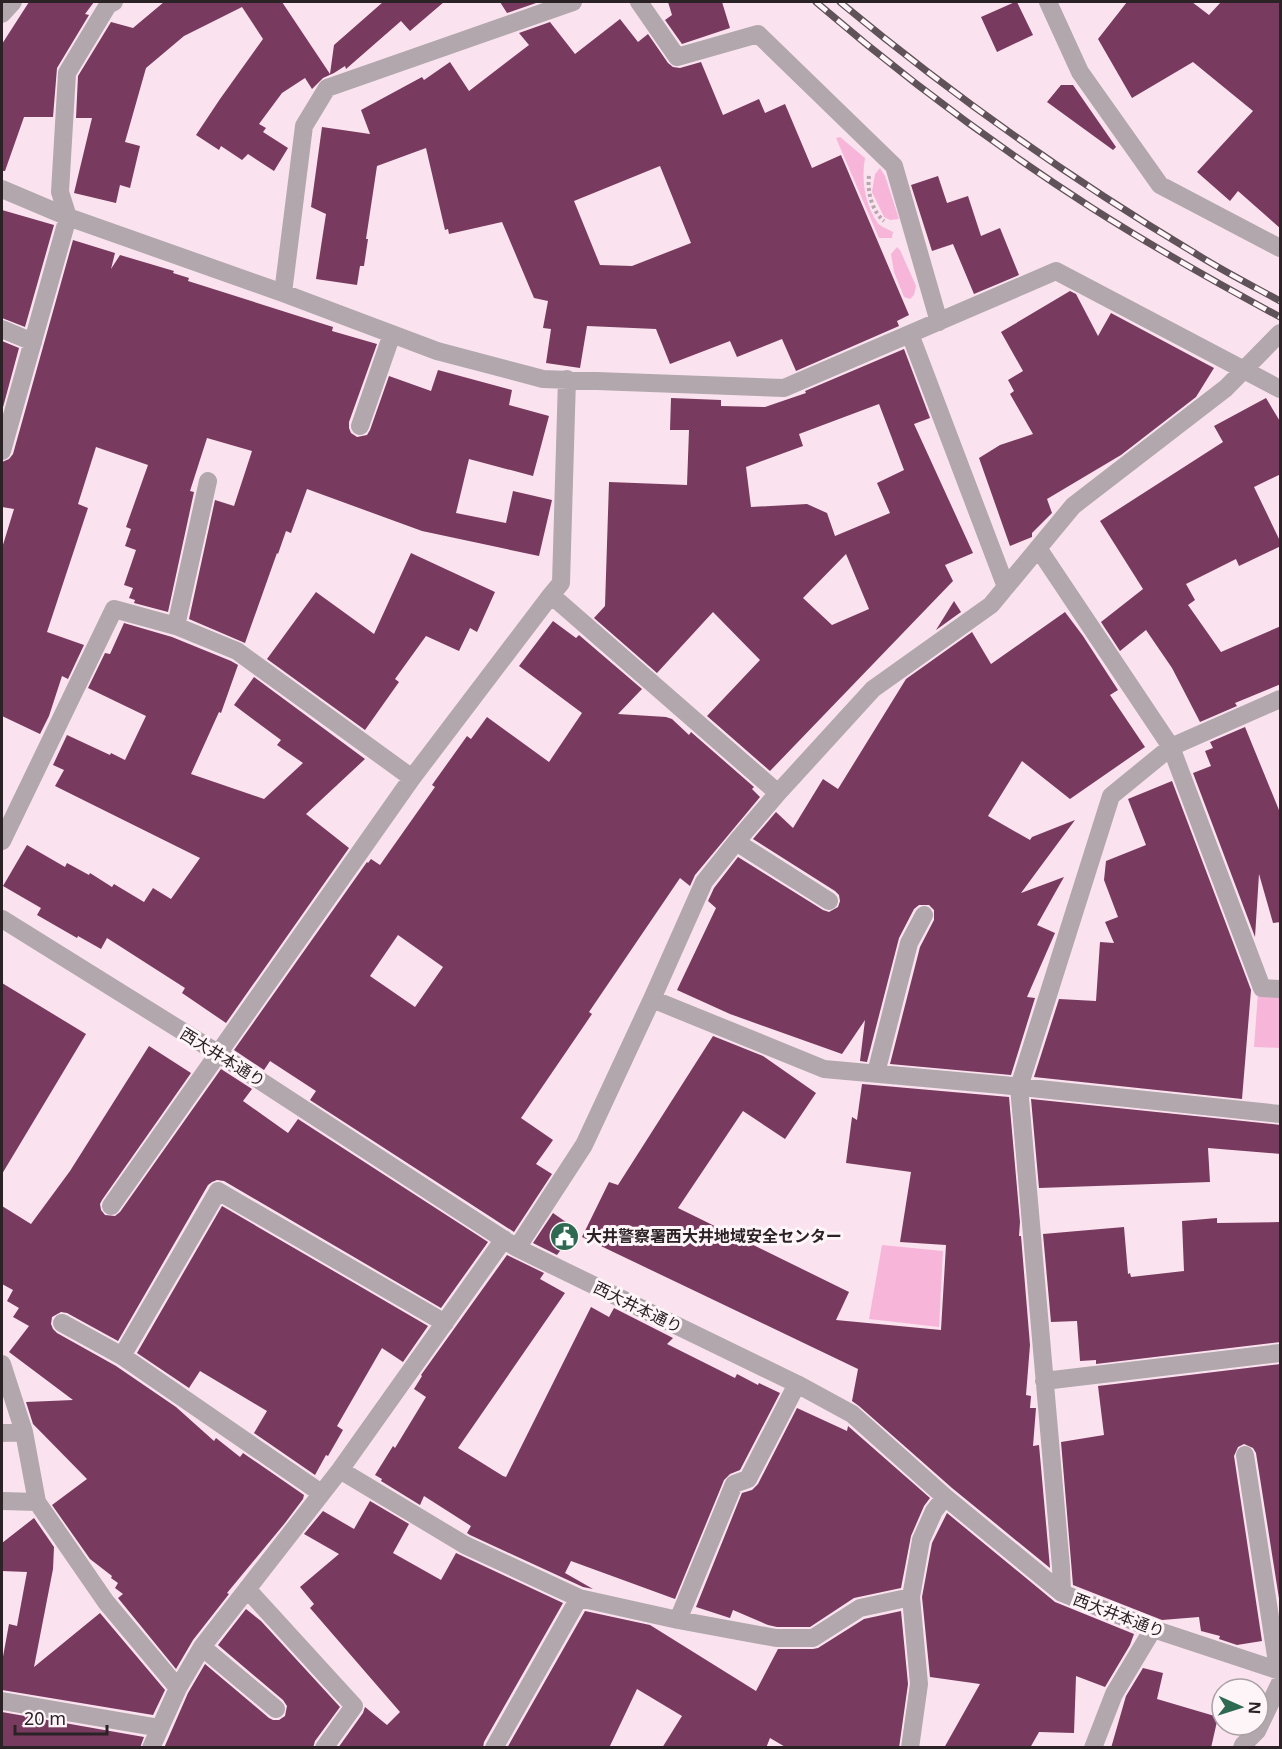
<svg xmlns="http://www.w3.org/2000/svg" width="1282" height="1749" viewBox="0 0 1282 1749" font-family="'Noto Sans','Noto Sans JP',sans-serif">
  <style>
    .green { fill: #f7b5d9 }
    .building { fill: #793a5f; fill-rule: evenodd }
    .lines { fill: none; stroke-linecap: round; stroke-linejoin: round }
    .path { stroke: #b8a6af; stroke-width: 4; stroke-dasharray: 3 3; stroke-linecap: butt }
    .minor { stroke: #b1a7ac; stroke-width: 18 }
    .rail-casing { stroke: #5f5258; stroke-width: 7 }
    .rail { stroke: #fef5f9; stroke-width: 4.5; stroke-dasharray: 14; stroke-linecap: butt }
    .labels { text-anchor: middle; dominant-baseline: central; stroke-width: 6; stroke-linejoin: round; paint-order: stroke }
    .street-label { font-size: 16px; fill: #2b2226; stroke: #fef5f9 }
    .poi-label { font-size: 16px; font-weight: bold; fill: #2b2226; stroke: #fef5f9; text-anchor: start }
  </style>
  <rect width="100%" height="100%" fill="#fae3ef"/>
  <path class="green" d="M840,137L865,158C861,180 865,204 877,222C880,227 888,229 893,232L892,238H879L836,138Z
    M880,168L885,176L899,219L890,220L884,217L872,192L875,174Z
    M897,247L900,250L916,286L914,295L910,299L904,297L894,272L891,254Z
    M1258,993L1280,994V1048L1254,1047Z
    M882,1245L943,1251L939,1327L869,1319Z"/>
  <path class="building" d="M29,2H94L85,14L89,15L57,68L53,117H24L5,171H2V44Z
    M164,2H282L330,74L334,45L383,2H444L410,31L401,21L346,69L345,66L334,73L323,78L312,89L305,78L282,93L259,124L266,128L263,132L288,148L274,171L248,154L242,160L221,146L219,150L196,135L220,99L263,39L242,7L184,36L146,68L125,142L140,146L130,188L120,185L116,203L74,193L92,118H76L78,76L111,22L133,28Z
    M500,2H535L536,3L507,13Z
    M668,2H722L730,28L682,44L665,20L672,15Z
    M1015,2H1017L1033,35L997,52L981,17Z
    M1127,2H1192L1209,15L1221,2H1281V229L1238,191L1230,201L1197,172L1253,111L1193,62L1132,98L1098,39Z
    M620,19L638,42L648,34L668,63L673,67L680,68L701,62L723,115L759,99L765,113L785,104L812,168L841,155L909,315L897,321L899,326L796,371L782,339L737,357L730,341L670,364L656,329L587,326L580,368L546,363L551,329L543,328L548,301L534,298L502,222L449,234L448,229L445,230L426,148L377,166L366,239H368L364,266H360L357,285L316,279L326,214L311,207L322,127L370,134L361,110L422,77L424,80L450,62L469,91L529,45L519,33L550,22L575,54ZM660,166L691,243L632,266L600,265L574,201Z
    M1061,85H1073L1116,147L1113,150L1047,102Z
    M938,176L947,203L968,196L981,236L1000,228L1019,275L974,294L953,244L932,251L911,185Z
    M2,210L54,225L25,327L2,318Z
    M73,240L115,253L111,269L120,255L174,271L173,273L189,278L188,281L333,327L332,331L377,344L349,422V428L351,433L357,437L367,435L370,430L389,376L431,391L438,370L512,390L509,405L549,416L533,476L469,459L456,513L506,523L513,491L552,500L539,556L422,531L307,489L291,533L286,531L278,554L277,553L245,643L189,619L215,500L234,506L252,451L207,438L190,491L194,492L168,612L134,603L135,600L129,598L133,588L124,585L136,550L125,546L131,529L126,527L148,465L96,447L78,504L88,508L47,632L84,645L68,679L62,676L49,716L40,734L2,716V548L14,509L2,507V462L9,459L13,454Z
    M1070,291L1076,294L1098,336L1111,313L1214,368L1196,397L1121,455L1047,499L1052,513L1032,533V537L1010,546L979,458L1000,445L1033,434L1010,394L1014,391L1008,380L1023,371L1001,332Z
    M2,341L19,348L2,411Z
    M904,349L930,418L914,424L973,553L945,565L953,581L770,771L707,716L760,660L713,612L657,673L594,618L605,606L609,482L687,485L689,430H670L671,398L721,400V406L765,407L806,393L805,391ZM879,404L904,470L877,483L890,513L835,536L827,513L807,504L751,507L746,467L803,446L799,434ZM846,554L869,609L832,625L803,598Z
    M1266,398L1281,423V474L1254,487L1281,543V546L1239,566L1236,559L1186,584L1195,600L1188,605L1221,652L1281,626V684L1235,703L1237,706L1200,722L1172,668L1146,630L1120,651L1101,622L1143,589L1100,521L1223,442L1214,426Z
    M411,553L495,592L477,632L470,628L459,651L426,636L395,679L399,682L365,730L267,659L316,592L374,634Z
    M954,601L961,612L936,630Z
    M1065,612L1083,636L1118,690L1110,695L1145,747L1070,799L1022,761L988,816L1030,840L1032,837L1075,820L1021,893L1064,877L1037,925L1055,933L1027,997L1035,998L1011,1075L890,1064L920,947L934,920V910L929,905H919L914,909L899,938L867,1062L860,1061L865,1020L842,1054L730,1014L677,990L716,908L708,901L714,888L738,857L823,910L829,912L838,907L840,901L839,895L835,891L753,839L776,812L793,828L823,779L838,789L906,679L972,632L991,664Z
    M553,621L576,638L579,635L642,689L618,714L666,717L672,719L689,735L691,732L754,787L752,789L760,797L695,875L690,886L680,878L589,1012L592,1014L521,1118L553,1140L536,1164L552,1174L514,1232L310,1100L316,1091L270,1061L264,1070L234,1050L367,862L368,863L371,859L380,865L435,787L432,785L467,736L471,739L487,717L549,762L582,713L519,666ZM398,935L443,967L415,1007L370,976Z
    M124,623L172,637L231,661L238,665L221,713L219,712L191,774L264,799L303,763L277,745L281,740L234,705L254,677L365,759L306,814L349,848L226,1023L182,993L185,988L107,938L101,949L78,936L77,938L37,915L41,908L3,886L27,845L65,867L67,863L89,875L90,873L112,887L114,884L144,902L153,888L171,899L200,858L55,786L64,770L53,765L67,735L110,755L111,753L125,760L146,716L88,688L105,653L110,654Z
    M1245,727L1281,815V922L1273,923L1259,874L1255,937L1193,773L1211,766L1205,751L1213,748L1210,742Z
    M1172,781L1251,990L1242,1099L1034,1077L1059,999L1096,1001L1100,942L1114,943L1105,922L1118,917L1104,880L1106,861L1146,845L1128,799Z
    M2,983L86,1034L2,1174Z
    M713,1036L763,1056L816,1093L785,1139L743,1111L678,1208L849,1292L836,1320L941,1330L946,1245L900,1242L911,1172L846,1163L852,1117L857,1120L862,1084L1009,1097L1020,1222L1019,1236H1021L1030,1345L1026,1395L1031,1396L1030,1408H1036L1033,1446L1039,1445L1050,1568L952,1488L859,1406L852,1401L858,1369L582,1237L609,1182L618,1185Z
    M149,1046L191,1073L102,1200L100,1204L101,1210L105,1215L115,1216L120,1212L221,1069L252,1089L243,1101L288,1133L298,1119L488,1242L441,1308L224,1181L217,1180L212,1182L208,1185L118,1341L67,1313L61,1312L52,1317L51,1324L53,1329L57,1333L116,1366L176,1407L214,1441L216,1438L240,1457L243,1453L304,1495L303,1499L285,1523L227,1593L229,1594L193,1640L176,1669L118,1598L123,1594L115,1588L118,1583L111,1578L112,1576L90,1559L52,1505L87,1479L33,1424L26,1402L73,1400L9,1352L29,1326L13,1317L19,1308L7,1301L13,1290L2,1284V1206L31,1224L70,1171Z
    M1031,1099L1281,1125V1154L1208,1148L1210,1182L1039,1188Z
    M222,1206L428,1326L403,1362L382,1348L337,1426L343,1430L328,1456L326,1455L315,1475L254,1433L267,1411L200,1371L189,1388L137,1353Z
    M553,1213L576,1229L557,1255L533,1243Z
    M1217,1218V1223L1281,1222V1342L1096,1364V1360L1080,1361L1077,1321L1051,1322L1043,1234L1124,1227L1128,1274L1130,1273L1131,1277L1184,1271L1182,1221Z
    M507,1255L544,1273L540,1279L565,1293L458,1448L503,1476L506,1477L591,1307L609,1317L614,1308L673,1338L667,1344L735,1378L737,1374L758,1385L759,1383L780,1393L740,1470L730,1474L724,1480L675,1599L571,1561L565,1573L593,1589L583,1587L470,1535L467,1533L471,1526L424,1496L420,1505L381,1481L382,1479L375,1475L393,1446L395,1448L426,1397L414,1389L422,1376L421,1375Z
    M1281,1364V1611L1256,1453L1253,1448L1244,1444L1238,1447L1234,1456L1262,1641L1237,1645L1219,1639L1220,1636L1201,1631L1199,1617L1162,1620L1073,1585L1061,1442L1104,1435L1098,1386Z
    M797,1408L847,1431L848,1426L930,1498L924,1506L911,1536L901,1588L854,1598L810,1627H777L768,1625L733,1610L730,1618L696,1607L742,1493L752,1490L758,1484Z
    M370,1501L409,1524L393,1553L441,1580L456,1553L563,1603L484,1742L483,1748H338L363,1713L365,1707L387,1725L400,1712L310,1608L314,1604L300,1587L339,1554L304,1534L323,1511L354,1529Z
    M947,1513L1055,1602L1134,1634L1130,1645L1105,1687L1076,1676L1074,1733L1039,1732L1030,1748H944L980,1684L930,1677L922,1597L932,1543Z
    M34,1518L54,1547L53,1569L34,1667L100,1613L165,1690L153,1715L2,1690V1662L9,1624L17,1626L27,1572L2,1571V1543Z
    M246,1609L261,1621L340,1707L315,1741L313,1748H164L188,1693L205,1664L269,1718L273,1720H279L285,1716L287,1706L283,1700L218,1645Z
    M585,1611L650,1625L756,1691L778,1649H813L818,1648L864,1619L901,1611L908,1684L899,1748H787L770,1738L766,1748H662L682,1716L637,1689L609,1748H507Z
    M1143,1668L1163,1673L1157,1699L1218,1717L1211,1748H1111L1126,1696Z
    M2,1712L144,1737L140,1748H2Z"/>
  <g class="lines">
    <path class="path" d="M869,176C867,192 872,211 884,221"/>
    <path class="minor" d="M639,2L677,57L758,34L894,166L939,322
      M1048,2L1080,72L1160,185L1280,248
      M2,14L13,2
      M2,189L68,217L283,293L437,351L543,379L784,388L1056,271L1280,389
      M283,293L304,126L327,88L573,2
      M2,329L33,342
      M910,334L1006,587
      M567,379L561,583L551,595L778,793
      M360,426L392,334
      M2,451L68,217L60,192L67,73L108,5L114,2
      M1038,548L1171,747L1262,988L1280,989
      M176,626L208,481
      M2,841L114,609L176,626L237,651L412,778
      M736,842L829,901
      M2,919L219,1054L517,1248L797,1384L852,1414L945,1497L1062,1593L1153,1629L1280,1671
      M652,999L824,1069L1002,1085L1280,1114
      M876,1073L909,943L924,915
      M111,1206L412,778L551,595
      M517,1248L584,1145L652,999L704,882L736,842L778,793L873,689L991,605L1073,506L1226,388L1280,333
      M62,1323L122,1356L321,1493
      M122,1356L218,1191L445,1323
      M2,1364L24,1432L37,1502L106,1602L178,1688
      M1044,1381L1280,1353
      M2,1433L24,1432
      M1245,1455L1278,1669
      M340,1470L465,1545L579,1598L678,1620L776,1638H813L860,1608L911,1597
      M2,1501L37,1502
      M247,1589L354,1706L324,1748
      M1062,1593L1061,1567L1019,1087L1111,796L1171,747L1280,699
      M678,1620L734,1484L748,1479L797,1384
      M202,1647L276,1709
      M2,1701L160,1728
      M151,1748L178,1688L202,1647L340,1470L504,1239
      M494,1748L579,1598
      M910,1748L919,1684L911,1597L921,1540L934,1511L945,1497
      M1093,1748L1114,1694L1153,1629
      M1242,1748L1243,1745L1257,1731L1280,1683"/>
    <defs>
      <path id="rail" d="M816,2C901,75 997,147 1092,208C1153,247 1217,283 1280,317
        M840,2C951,94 1069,178 1193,252C1221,270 1251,285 1280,301"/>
    </defs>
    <use href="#rail" class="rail-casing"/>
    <use href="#rail" class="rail"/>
  </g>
  <defs>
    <symbol id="civic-disc" viewBox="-11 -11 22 22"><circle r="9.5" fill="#2e6952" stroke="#fef5f9"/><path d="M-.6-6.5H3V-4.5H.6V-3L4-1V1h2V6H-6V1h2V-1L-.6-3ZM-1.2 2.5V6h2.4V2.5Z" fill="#fff"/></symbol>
  </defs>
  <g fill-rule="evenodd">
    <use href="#civic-disc" x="548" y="1220" width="33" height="33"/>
  </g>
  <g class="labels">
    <g class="street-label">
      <text transform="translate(223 1057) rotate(32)">西大井本通り</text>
      <text transform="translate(638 1307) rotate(26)">西大井本通り</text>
      <text transform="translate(1119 1615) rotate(21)">西大井本通り</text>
    </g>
    <g class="poi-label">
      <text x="586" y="1236">大井警察署西大井地域安全センター</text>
    </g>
  </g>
  <rect width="1282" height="1749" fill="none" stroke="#2b2226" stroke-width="6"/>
  <g transform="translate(1240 1707) rotate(93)"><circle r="28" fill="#fef5f9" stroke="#aaa1a5" stroke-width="1.5"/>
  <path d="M0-4.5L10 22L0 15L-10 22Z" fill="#2e6952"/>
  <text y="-9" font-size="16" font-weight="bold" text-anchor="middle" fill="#2b2226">N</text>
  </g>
  <path d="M15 1725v9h92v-9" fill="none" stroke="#2b2226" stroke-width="3"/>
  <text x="24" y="1725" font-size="18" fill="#2b2226" stroke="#fef5f9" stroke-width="4.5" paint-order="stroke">20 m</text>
</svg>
